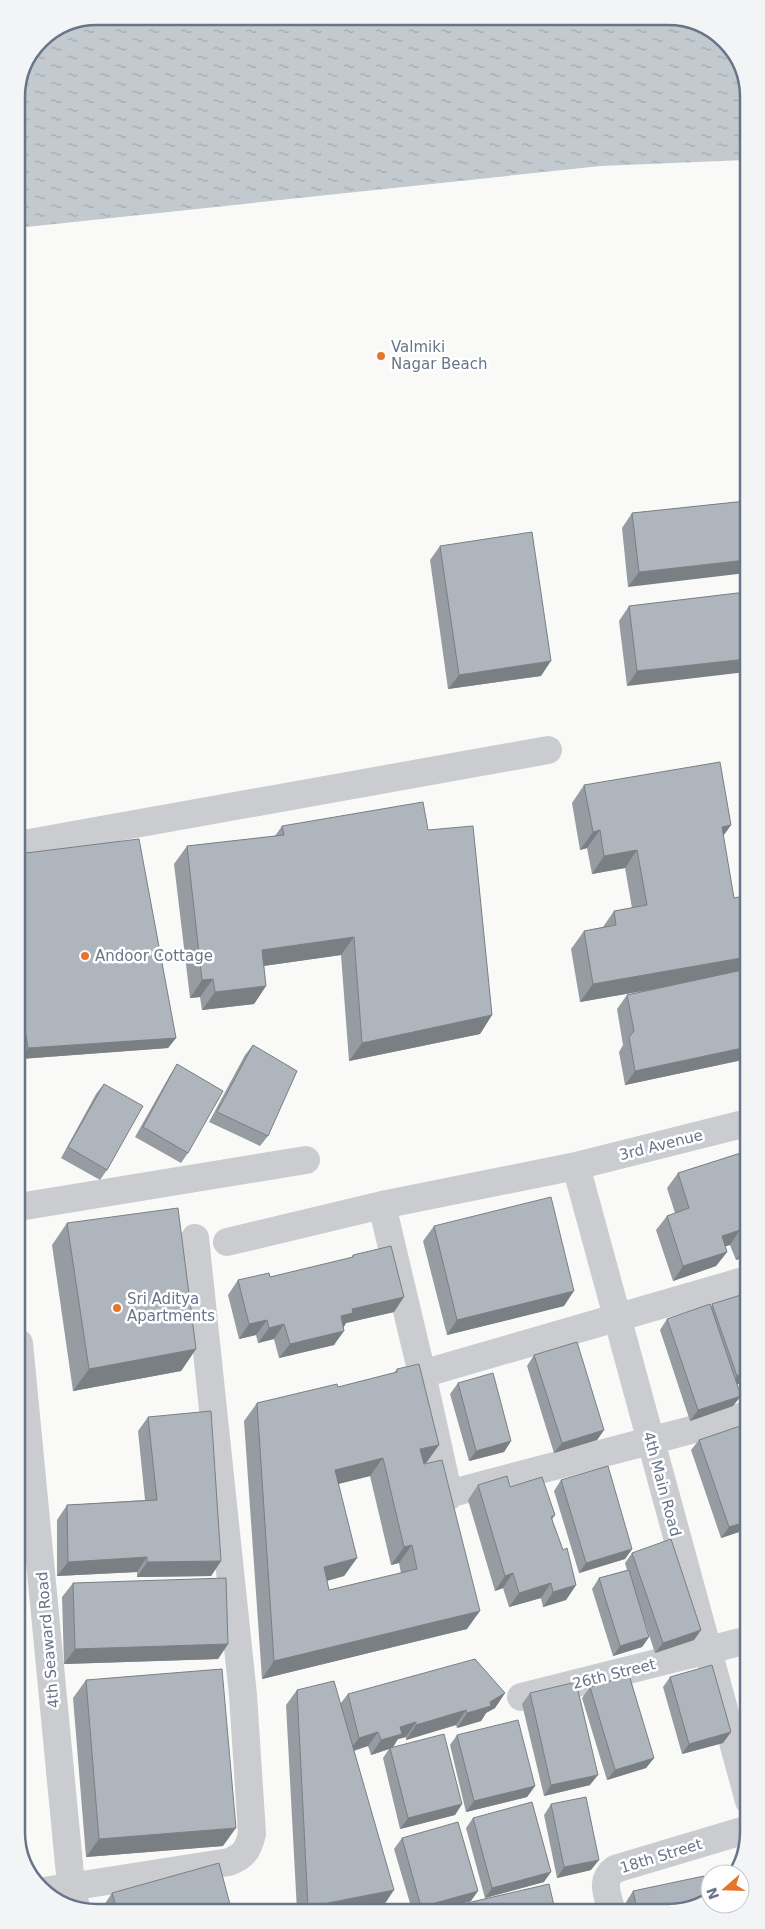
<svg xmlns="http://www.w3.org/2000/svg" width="765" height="1929" viewBox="0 0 765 1929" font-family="'DejaVu Sans',sans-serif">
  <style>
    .water { fill: url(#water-ripples) }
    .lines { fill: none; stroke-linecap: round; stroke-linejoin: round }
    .minor { stroke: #caccd0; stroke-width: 28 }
    .wall { fill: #969ca2; fill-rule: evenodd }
    .shaded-wall { fill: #7a7f84 }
    .building { fill: #aeb5bc; stroke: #7a7f84; fill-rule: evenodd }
    .poi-dot { fill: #e6752a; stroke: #fff; stroke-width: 2 }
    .labels { text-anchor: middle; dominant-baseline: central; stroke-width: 5; stroke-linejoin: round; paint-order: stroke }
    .poi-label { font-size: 15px; fill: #687589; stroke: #fff; text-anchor: start }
    .street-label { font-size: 15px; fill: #687589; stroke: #fff }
    .rim { fill: none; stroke: #687589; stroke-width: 2.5 }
  </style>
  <defs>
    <pattern id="water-ripples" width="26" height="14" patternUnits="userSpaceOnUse" patternTransform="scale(1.25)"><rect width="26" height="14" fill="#c2cad0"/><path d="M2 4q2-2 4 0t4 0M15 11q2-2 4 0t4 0" fill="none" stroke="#a1a9af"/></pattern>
  </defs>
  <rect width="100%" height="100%" fill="#f9faf7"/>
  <path class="water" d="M97,16H674L718,33L745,71V160L601,166L17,228L16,92L40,40Z"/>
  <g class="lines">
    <path class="minor" d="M18,845L548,750
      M576,1166L749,1801
      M382,1205L422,1374L449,1496
      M19,1207L306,1160
      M227,1242L382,1205L576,1166L747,1123
      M19,1343L71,1885L76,1907
      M422,1374L747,1280
      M448,1494L748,1415
      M521,1697L748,1640
      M44,1891L229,1862C244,1856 248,1850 252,1834L243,1695L195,1238
      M611,1909C607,1893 600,1880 615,1869L749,1829"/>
  </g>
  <path class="wall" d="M746,501L628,587L622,528L632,513Z
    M440,546L541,676L448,689L430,560Z
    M746,592L627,686L619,621L629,606Z
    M584,785L731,825L723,836L734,898L747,915V1059L625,1085L619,1052L623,1045L617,1009L627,995L652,989L580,1002L571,949L584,931L603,927L614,911L632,908L625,868L592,874L587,848L580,850L572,803Z
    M282,826L428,830L492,1015L480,1034L349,1061L341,955L264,966L266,986L254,1004L202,1010L200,997L190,998L174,864L187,846L275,836Z
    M18,854L176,1038L168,1048L20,1059L19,1048Z
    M253,1045L268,1136L260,1146L209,1122L245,1055Z
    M177,1064L188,1153L181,1163L135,1137L170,1075Z
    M104,1084L107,1170L100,1180L61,1158L96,1094Z
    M747,1151V1256L736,1260L730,1245L725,1246L727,1252L716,1266L673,1281L656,1230L667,1216L675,1213L667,1188L678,1173Z
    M67,1223L196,1349L181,1371L73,1391L52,1245Z
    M434,1226L564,1306L447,1335L423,1241Z
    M353,1255L394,1312L346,1323L334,1345L279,1358L274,1339L258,1343L256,1335L239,1339L228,1295L238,1280L270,1277L351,1258Z
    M747,1303L748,1381L737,1384L733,1406L690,1421L660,1330L667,1319L711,1307L712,1304Z
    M534,1355L604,1430L597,1440L554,1453L527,1366Z
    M397,1369L439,1445L426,1463H423L467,1629L262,1679L244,1421L257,1403L338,1387L394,1373ZM370,1476L391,1565L399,1563L401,1573L329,1590L327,1581L344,1576L357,1558L338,1484Z
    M458,1383L511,1441L504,1452L469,1461L450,1394Z
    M148,1417L221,1561L211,1576L137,1577V1572L57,1576V1520L67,1505L145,1500L138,1431Z
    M748,1424V1529L721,1538L691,1450L699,1440L741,1430L745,1425Z
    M561,1480L632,1549L625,1559L579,1573L554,1491Z
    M478,1485L510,1487L555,1515L552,1520L576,1585L566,1600L543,1607L541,1598L509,1607L503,1588L495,1591L468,1500Z
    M632,1553L701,1630L694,1640L655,1653L642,1613L649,1637L642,1647L613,1656L592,1589L599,1578L627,1570L625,1563Z
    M73,1583L228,1644L218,1659L64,1664L62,1597Z
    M748,1643V1660L745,1648Z
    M670,1677L731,1732L723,1743L682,1754L663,1687Z
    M86,1680L223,1846L86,1857L73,1698Z
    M590,1687L654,1758L646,1768L607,1780L582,1698Z
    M297,1690L340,1704L348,1694L505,1693L495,1708L486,1713L481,1721L457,1728L456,1725L406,1740V1737L398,1739L392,1747L462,1804L455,1815L400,1829L383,1758L389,1749L371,1755L368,1746L354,1751L384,1905L354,1911H297L286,1705Z
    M530,1693L590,1785L544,1796L522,1704Z
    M457,1735L535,1786L527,1797L466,1812L450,1745Z
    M551,1804L591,1870L557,1878L544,1815Z
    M473,1818L544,1882L485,1898L466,1828Z
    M402,1838L471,1901L452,1907L555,1910H412L394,1849Z
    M633,1891L694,1909H628L626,1902Z
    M112,1893L232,1912H103L102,1908Z"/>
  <path class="shaded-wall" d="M746,560V573L628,587L639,572Z
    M746,659V672L627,686L637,671Z
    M551,661L541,676L448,689L459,675Z
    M731,825L718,843L722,827Z
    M600,830L587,848L580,850L593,832Z
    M637,850L625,868L592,874L604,856Z
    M354,937L341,955L249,968L262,950Z
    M747,957V973L580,1002L593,984Z
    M213,979L200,997L190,998L202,980Z
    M266,986L254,1004L202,1010L215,992Z
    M492,1015L480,1034L349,1061L362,1043Z
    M176,1038L168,1048L20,1059L28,1048Z
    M747,1047V1059L625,1085L635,1071Z
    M740,1230L730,1245L711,1251L722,1236Z
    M746,1245H747V1256L736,1260Z
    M727,1252L716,1266L673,1281L683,1266Z
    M574,1291L564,1306L447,1335L457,1320Z
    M404,1297L394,1312L346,1323L343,1328L341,1316L352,1309Z
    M267,1320L256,1335L239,1339L249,1324Z
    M284,1324L274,1339L258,1343L269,1328Z
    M344,1331L334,1345L279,1358L290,1344Z
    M196,1349L181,1371L73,1391L89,1369Z
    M748,1373V1381L729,1387L737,1376Z
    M741,1396L733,1406L690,1421L698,1410Z
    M604,1430L597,1440L554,1453L562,1443Z
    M511,1441L504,1452L469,1461L476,1451Z
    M439,1445L426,1463L408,1467L420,1449Z
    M383,1458L370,1476L322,1488L335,1470Z
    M748,1521V1529L721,1538L729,1527Z
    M412,1545L399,1563L391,1565L404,1547Z
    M632,1549L625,1559L579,1573L586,1563Z
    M147,1557L137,1572L57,1576L68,1562Z
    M357,1558L344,1576L311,1585L324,1567Z
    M221,1561L211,1576L137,1577L147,1562Z
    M513,1573L503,1588L495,1591L505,1576Z
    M551,1583L541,1598L509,1607L519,1593Z
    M576,1585L566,1600L543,1607L553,1592Z
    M480,1611L467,1629L262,1679L274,1661Z
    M701,1630L694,1640L655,1653L663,1643Z
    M649,1637L642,1647L613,1656L620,1646Z
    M228,1644L218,1659L64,1664L75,1649Z
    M505,1693L495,1708L486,1713L481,1721L457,1728L467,1713L490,1702Z
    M466,1710L456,1725L406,1740L416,1725Z
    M416,1722L406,1737L398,1739L392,1749L390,1748L389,1749L371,1755L381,1740L400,1727Z
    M378,1732L368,1746L348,1752L359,1738Z
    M731,1732L723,1743L682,1754L689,1744Z
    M654,1758L646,1768L607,1780L615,1770Z
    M598,1775L590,1785L544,1796L551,1785Z
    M535,1786L527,1797L466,1812L474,1801Z
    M462,1804L455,1815L400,1829L408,1818Z
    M236,1828L223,1846L86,1857L99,1839Z
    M599,1860L591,1870L557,1878L564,1867Z
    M551,1872L544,1882L485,1898L492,1888Z
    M394,1890L384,1905L354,1911H306L308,1907Z
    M478,1891L471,1901L439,1910H419L421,1907Z"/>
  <path class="building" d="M746,501V560L639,572L632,513Z
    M532,532L551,661L459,675L440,546Z
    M746,592V659L637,671L629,606Z
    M720,762L731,825L722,827L734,898L743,896L747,915V957L593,984L584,931L616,925L614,911L647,905L637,850L604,856L600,830L593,832L584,785Z
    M423,802L428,830L473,826L492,1015L362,1043L354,937L262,950L266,986L215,992L213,979L202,980L187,846L284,835L282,826Z
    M139,839L176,1038L28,1048L18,987V854Z
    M747,969V1047L635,1071L629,1037L634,1031L627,995Z
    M253,1045L297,1071L268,1136L217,1112Z
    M177,1064L223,1091L188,1153L143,1127Z
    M104,1084L143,1106L107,1170L68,1147Z
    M747,1151V1245H746L740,1230L722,1236L727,1252L683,1266L667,1216L689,1208L678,1173Z
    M551,1197L574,1291L457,1320L434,1226Z
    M178,1208L196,1349L89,1369L67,1223Z
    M391,1246L404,1297L352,1309L353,1313L341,1316L344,1331L290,1344L284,1324L269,1328L267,1320L249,1324L238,1280L269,1273L270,1277L353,1257V1255Z
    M744,1294L747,1303L748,1373L737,1376L712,1304Z
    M710,1304L741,1396L698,1410L667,1319Z
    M577,1342L604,1430L562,1443L534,1355Z
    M419,1364L439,1445L420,1449L424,1464L442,1460L480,1611L274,1661L257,1403L337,1384L338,1387L397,1372V1369ZM383,1458L404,1547L412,1545L417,1569L329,1590L324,1567L357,1558L335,1470Z
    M493,1373L511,1441L476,1451L458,1383Z
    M211,1411L221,1561L147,1562V1557L68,1562L67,1505L157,1500L148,1417Z
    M748,1424V1435L745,1425Z
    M740,1426L748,1449V1521L729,1527L699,1440Z
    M608,1466L632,1549L586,1563L561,1480Z
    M507,1476L510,1487L542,1477L555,1515L551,1517L563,1550L567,1548L576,1585L553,1592L551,1583L519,1593L513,1573L505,1576L478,1485Z
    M671,1539L701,1630L663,1643L632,1553Z
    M629,1570L649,1637L620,1646L599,1578Z
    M226,1578L228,1644L75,1649L73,1583Z
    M475,1659L505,1693L490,1702L491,1706L467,1713L466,1710L416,1725V1722L400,1727L402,1734L381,1740L378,1732L359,1738L348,1694Z
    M712,1665L731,1732L689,1744L670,1677Z
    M222,1669L236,1828L99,1839L86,1680Z
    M629,1675L654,1758L615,1770L590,1687Z
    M334,1681L394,1890L308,1907L297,1690Z
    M576,1682L598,1775L551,1785L530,1693Z
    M518,1720L535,1786L474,1801L457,1735Z
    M444,1734L462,1804L408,1818L390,1748Z
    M586,1797L599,1860L564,1867L551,1804Z
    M532,1802L551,1872L492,1888L473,1818Z
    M458,1822L478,1891L421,1907L402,1838Z
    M219,1863L232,1912H118L112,1893Z
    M704,1876L708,1898L694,1909H637L633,1891Z
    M549,1884L555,1910H437Z"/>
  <g class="poi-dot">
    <circle cx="381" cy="356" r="5"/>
    <circle cx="85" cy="956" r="5"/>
    <circle cx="117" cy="1308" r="5"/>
  </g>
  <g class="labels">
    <g class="poi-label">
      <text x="391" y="347">Valmiki<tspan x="391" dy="17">Nagar Beach</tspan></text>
      <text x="95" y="956">Andoor Cottage</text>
      <text x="127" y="1299">Sri Aditya<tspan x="127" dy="17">Apartments</tspan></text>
    </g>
    <g class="street-label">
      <text transform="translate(661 1145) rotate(-14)">3rd Avenue</text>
      <text transform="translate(662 1484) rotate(75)">4th Main Road</text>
      <text transform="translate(48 1640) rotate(-95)">4th Seaward Road</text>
      <text transform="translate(614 1674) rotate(-14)">26th Street</text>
      <text transform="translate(661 1856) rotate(-17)">18th Street</text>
    </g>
  </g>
  <path d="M0 0H765V1929H0ZM97 25H668A72 72 0 0 1 740 97V1832A72 72 0 0 1 668 1904H97A72 72 0 0 1 25 1832V97A72 72 0 0 1 97 25Z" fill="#f3f4f6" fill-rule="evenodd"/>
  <path class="rim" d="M97 25H668A72 72 0 0 1 740 97V1832A72 72 0 0 1 668 1904H97A72 72 0 0 1 25 1832V97A72 72 0 0 1 97 25Z"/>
  <g transform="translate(725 1889) rotate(250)"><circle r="24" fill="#ffffff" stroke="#c3c8d0"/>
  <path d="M0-4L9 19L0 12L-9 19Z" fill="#e6752a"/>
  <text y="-8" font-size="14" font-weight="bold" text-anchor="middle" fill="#687589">N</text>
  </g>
</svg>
